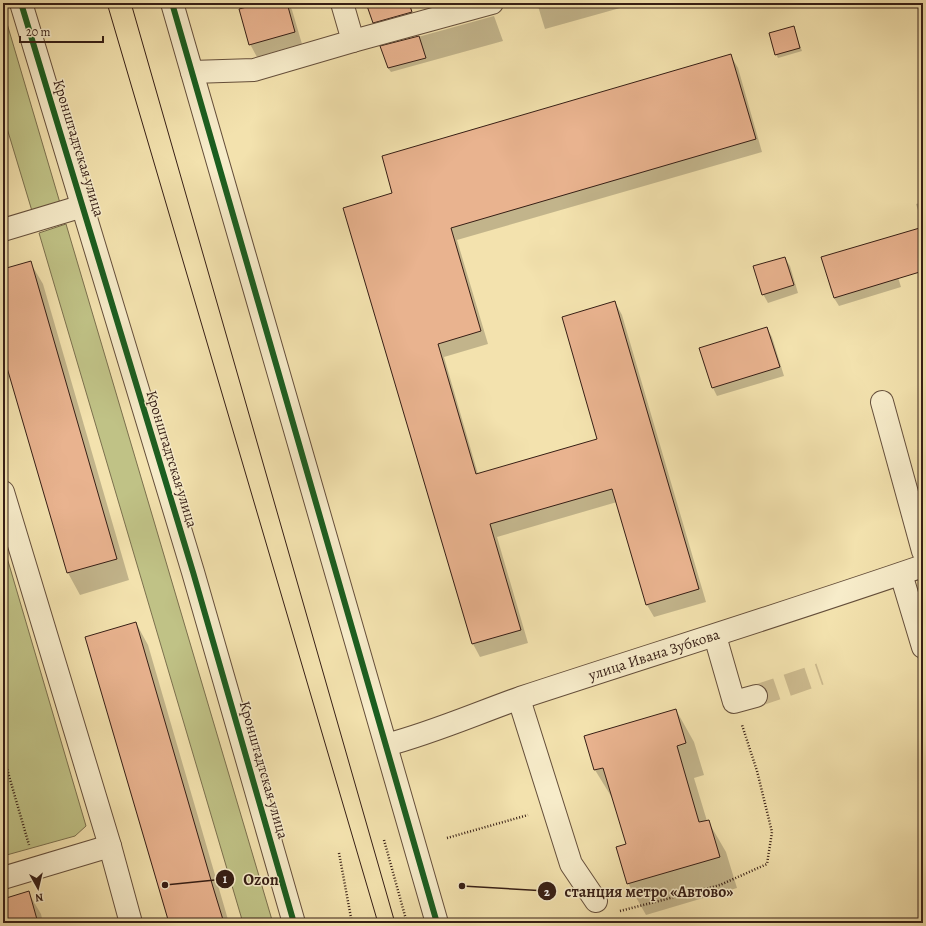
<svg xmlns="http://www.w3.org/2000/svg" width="926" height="926" viewBox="0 0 926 926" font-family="Alegreya,serif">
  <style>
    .green { fill: #c0c286; stroke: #7b704e }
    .shadow { fill: #0003 }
    .building { fill: #e9b38f; stroke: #361e15 }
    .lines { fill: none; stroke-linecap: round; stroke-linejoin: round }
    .minor-tunnel { stroke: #cdbb8f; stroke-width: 22; stroke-dasharray: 22 11; stroke-linecap: butt }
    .minor-casing { stroke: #654f3b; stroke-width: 24 }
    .path { stroke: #361e15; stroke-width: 2.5; stroke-dasharray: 1 2; stroke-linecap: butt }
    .minor { stroke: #f7ecca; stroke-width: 22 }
    .tram { stroke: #361e15; stroke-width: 1 }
    .cycleway-casing { stroke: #f7ecca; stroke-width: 8 }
    .cycleway { stroke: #1b5e20; stroke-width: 6 }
    .labels { text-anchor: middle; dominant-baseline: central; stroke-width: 3; stroke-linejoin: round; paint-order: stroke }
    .street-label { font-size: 15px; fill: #361e15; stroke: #f7ecca }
    .leader { fill: none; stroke: #361e15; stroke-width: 1.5 }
    .callout-dot { fill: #361e15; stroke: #f7ecca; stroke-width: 1.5 }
    .mark-label { font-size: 12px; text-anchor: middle; font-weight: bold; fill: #fff }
    .callout-label { font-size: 16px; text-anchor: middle; font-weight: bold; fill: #361e15; stroke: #f7ecca; stroke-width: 3; stroke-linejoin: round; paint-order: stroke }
  </style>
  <rect width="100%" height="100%" fill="#f3e2ae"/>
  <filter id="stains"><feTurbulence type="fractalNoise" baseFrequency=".005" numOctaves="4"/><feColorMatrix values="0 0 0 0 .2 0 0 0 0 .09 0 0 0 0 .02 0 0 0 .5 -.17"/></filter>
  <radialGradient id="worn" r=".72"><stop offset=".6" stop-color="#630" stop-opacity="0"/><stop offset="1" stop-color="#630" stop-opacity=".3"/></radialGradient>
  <path class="green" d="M3,10L60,203L32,211L3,115Z
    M66,224L272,920L263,923H243L39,233Z
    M3,544L86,826L75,836L3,856Z"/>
  <path class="shadow" d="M266,3H288L292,10L302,44L257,57L250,44Z
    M367,3H409L413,16L376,26Z
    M537,3H638L545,29Z
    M494,16L503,41L391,72L388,68L382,47Z
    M793,27L802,51L778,58L776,54Z
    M731,56L738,68L762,152L457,240L488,344L444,357L478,474L599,439L615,302L622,315L706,602L654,617L647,605L617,502L497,537L528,643L480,657L473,644L344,208L394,194Z
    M923,202V226L916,204Z
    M889,248L901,287L839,306L834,298Z
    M785,258L790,266L798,293L768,303L763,294Z
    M30,262L43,284L129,580L80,595L68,573L3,350V270Z
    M767,328L772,337L784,376L717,396L713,388Z
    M136,623L148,645L229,923H170Z
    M676,710L694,742L704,775L694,778L707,821H708L726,852L737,888L646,915L628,883L627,845L614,801L595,770L585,737Z
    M28,892L41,914L43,923H3V900Z"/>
  <path class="building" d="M262,3H287L295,32L249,45L239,9Z
    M366,3H409L412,12L373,23Z
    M794,26L800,48L775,55L769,33Z
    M419,36L426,58L388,68L380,46Z
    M731,54L756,139L451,228L481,331L438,344L476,474L597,439L562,317L615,301L699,589L646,605L612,489L490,524L521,630L472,644L343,208L392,193L382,156Z
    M923,227V271L834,298L821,257Z
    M785,257L794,285L762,295L753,266Z
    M31,261L117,559L67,573L3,354V269Z
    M767,327L780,367L712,388L699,348Z
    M136,622L213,887L224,923H169L85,637Z
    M676,709L686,743L677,746L699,822L709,820L720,857L627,884L616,847L626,844L603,768L594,770L584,736Z
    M29,891L38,923H3V899Z"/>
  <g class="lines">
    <path class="minor-tunnel" d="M756,696L820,674"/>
    <defs>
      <g id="minor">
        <path d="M21,3L193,572L294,923"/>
        <path d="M172,3L437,923"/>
        <path d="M353,41L492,3"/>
        <path d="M192,72L254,70L353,41L342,3"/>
        <path d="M3,230L83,206"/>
        <path d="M882,402L923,551"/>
        <path d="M3,492L110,846L131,923"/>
        <path d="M901,574L923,647"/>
        <path d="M715,636L734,702L756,696"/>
        <path d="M519,699L571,864L596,901"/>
        <path id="s1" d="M386,745C432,733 475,714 520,698C654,654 789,612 923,566"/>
        <path d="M3,878L110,846"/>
      </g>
    </defs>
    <use href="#minor" class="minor-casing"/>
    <path class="path" d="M3,755L29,845
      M447,838L528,815
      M384,840L407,923
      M339,853L352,923
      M620,911L720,885L767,864L772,832L757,771L742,725"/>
    <use href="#minor" class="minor"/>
    <path class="tram" d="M107,3L378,923
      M131,3L395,923"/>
    <defs>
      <path id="cycleway" d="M21,3L193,572L294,923
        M172,3L437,923"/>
    </defs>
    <use href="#cycleway" class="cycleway-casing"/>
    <use href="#cycleway" class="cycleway"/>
  </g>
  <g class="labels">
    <g class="street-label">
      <text transform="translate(79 148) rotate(73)">Кронштадтская улица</text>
      <text transform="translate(172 459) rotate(73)">Кронштадтская улица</text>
      <text stroke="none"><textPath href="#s1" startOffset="283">улица Ивана Зубкова</textPath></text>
      <text transform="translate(264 770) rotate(74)">Кронштадтская улица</text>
    </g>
  </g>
  <path class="leader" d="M165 885L225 879M462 886L547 891"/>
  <g class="callout-dot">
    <circle cx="165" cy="885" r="4"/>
    <circle cx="462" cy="886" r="4"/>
    <circle cx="225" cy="879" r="10"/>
    <circle cx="547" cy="891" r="10"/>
  </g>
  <g class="mark-label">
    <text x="225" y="883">1</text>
    <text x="547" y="896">2</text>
  </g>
  <g class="callout-label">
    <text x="261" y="885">Ozon</text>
    <text x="649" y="897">станция метро «Автово»</text>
  </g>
  <rect width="926" height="926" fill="none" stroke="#f3e2ae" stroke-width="16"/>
  <rect x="4" y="4" width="918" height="918" fill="none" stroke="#361e15" stroke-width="2"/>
  <rect x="8" y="8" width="910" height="910" fill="none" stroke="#361e15"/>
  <g transform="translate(38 888) rotate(172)" stroke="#f7ecca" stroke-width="3" paint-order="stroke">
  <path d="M0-3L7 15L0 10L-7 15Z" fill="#361e15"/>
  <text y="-6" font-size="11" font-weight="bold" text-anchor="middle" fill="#361e15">N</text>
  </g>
  <path d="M20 36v6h83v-6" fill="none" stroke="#361e15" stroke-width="2"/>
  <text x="26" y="36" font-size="12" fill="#361e15" stroke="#f7ecca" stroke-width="3" paint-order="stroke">20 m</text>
  <rect width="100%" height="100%" filter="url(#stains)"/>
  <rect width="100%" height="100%" fill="url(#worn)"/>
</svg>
